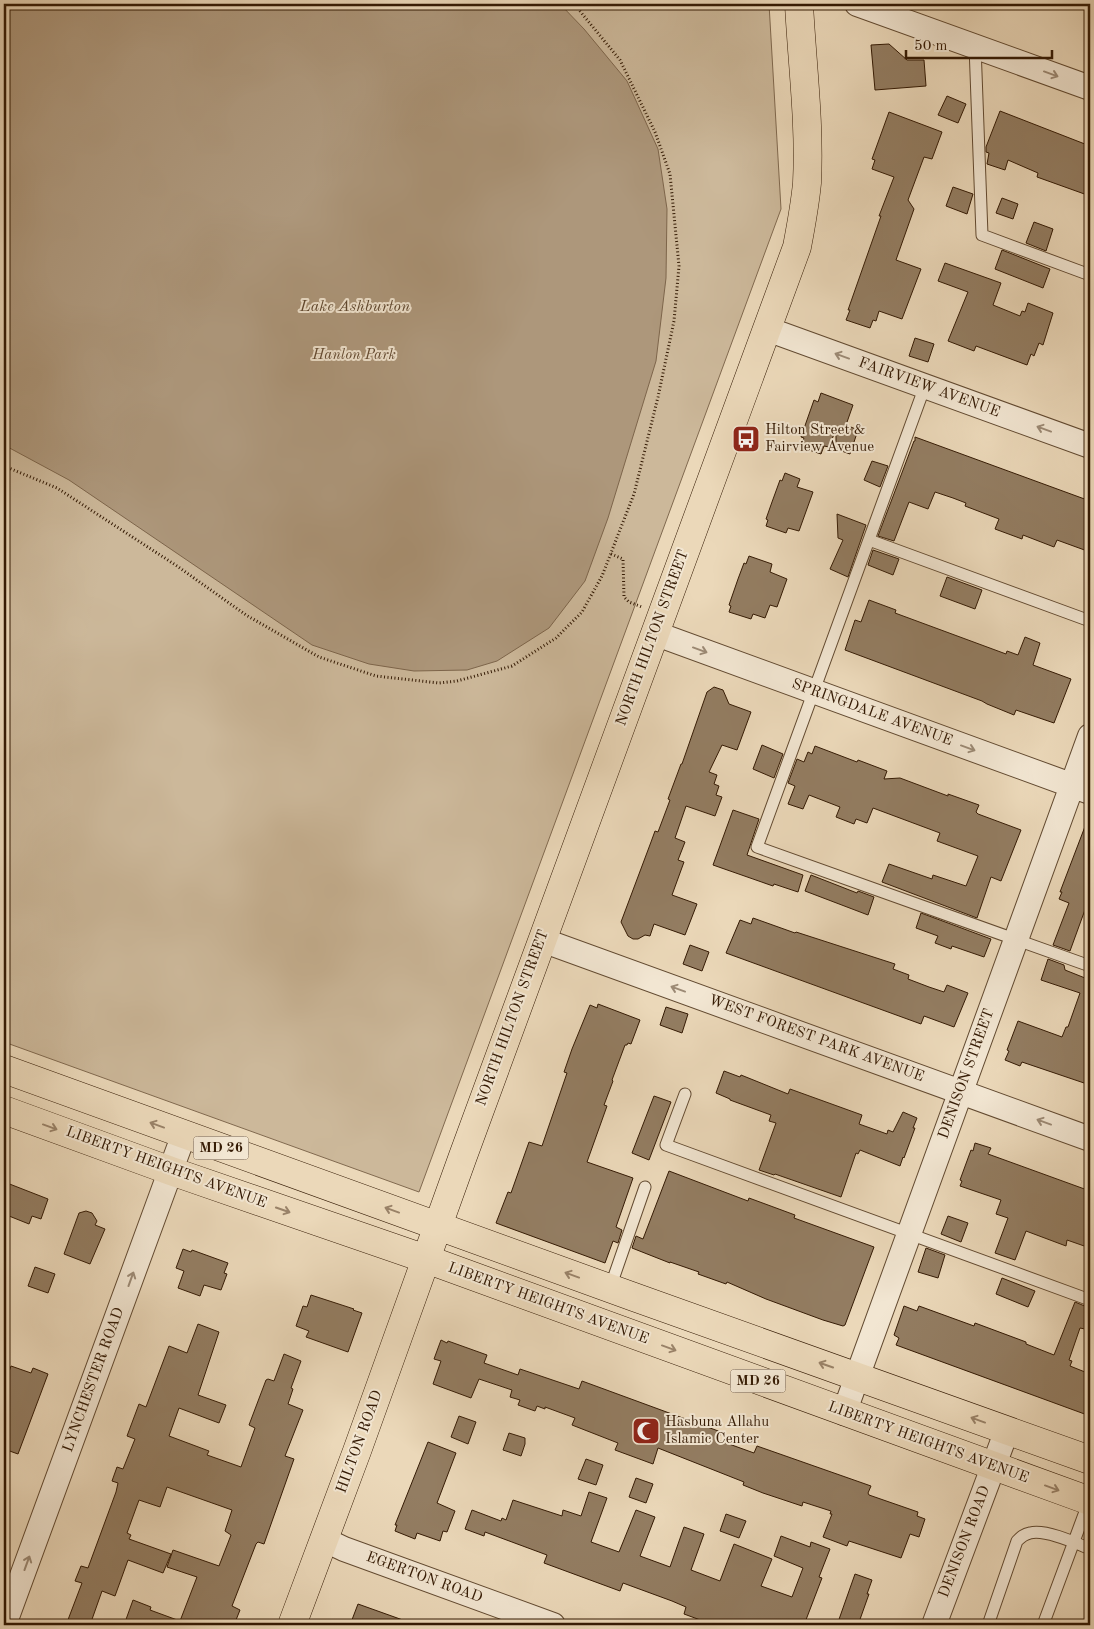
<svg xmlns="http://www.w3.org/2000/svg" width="1094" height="1629" viewBox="0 0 1094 1629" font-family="'Old Standard TT',serif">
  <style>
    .green { fill: #ccb89a; stroke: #80694f }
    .water { fill: #ad977b; stroke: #7d654b }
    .building { fill: #937d62; stroke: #341a04 }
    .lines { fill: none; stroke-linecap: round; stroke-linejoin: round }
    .service-casing { stroke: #624a31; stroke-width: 13 }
    .minor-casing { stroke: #624a31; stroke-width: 26 }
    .primary-casing { stroke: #341a04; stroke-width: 29 }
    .path { stroke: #341a04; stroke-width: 3; stroke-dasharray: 1 2.5; stroke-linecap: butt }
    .service { stroke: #f2e6d2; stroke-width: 11 }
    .minor { stroke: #f2e6d2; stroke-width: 24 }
    .primary { stroke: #ebd8b9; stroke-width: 28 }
    .oneway { stroke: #9c8a75 }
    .oneway2 { stroke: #998268 }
    .labels { text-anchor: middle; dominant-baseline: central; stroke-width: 4; stroke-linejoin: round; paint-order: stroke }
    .shield { fill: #f2e6d2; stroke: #6d5742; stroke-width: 1 }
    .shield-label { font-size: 14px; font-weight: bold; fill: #341a04 }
    .park-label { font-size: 15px; font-style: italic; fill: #624931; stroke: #f2e6d2 }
    .street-label { font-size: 15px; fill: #341a04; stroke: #f2e6d2 }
    .poi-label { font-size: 15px; fill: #341a04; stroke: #f2e6d2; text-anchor: start }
    .water-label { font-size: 16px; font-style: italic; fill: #5e462e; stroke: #f2e6d2 }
  </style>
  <rect width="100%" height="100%" fill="#ebd8b9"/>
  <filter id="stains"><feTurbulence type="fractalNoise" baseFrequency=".004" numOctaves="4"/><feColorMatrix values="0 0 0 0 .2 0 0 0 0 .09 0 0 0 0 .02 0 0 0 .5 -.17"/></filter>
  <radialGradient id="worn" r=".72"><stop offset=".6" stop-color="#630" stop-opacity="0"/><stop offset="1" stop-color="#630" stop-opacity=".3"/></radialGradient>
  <path class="green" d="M4,4H769L781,209L419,1192L4,1042Z"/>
  <path class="water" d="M4,4H560L584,29L627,81L658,149L667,209L666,278L656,361L608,518L585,581L549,628L497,661L467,670L414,671L369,664L312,645L69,480L4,445Z"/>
  <path class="building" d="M889,44L907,60H924L926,86L875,90L871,45Z
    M947,96L966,104L958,123L938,115Z
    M1000,111L1090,146V196L1037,177L1038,173L1008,160L1005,170L987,164L989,153L986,152V147Z
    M889,112L942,132L932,159L924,157L908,200L914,209L896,260L921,269L902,319L879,311L876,321L873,320L870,328L846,320L850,310H848L881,216H879L894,177L872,169L875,160L872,159Z
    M953,187L973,194L967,214L946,206Z
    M1002,198L1018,204L1013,219L996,213Z
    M1034,222L1053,229L1046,251L1026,243Z
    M1002,250L1050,269L1043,288L995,269Z
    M945,263L1001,283L993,305L1020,316L1022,311L1025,312L1028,303L1053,313L1043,345L1039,343L1034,356L1031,354L1027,365L976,346L974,351L948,341L968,292L938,281Z
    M915,338L934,344L928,362L909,356Z
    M821,393L853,405L846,425L858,430L850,454L836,449V429L829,447L824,446L821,454L800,447L804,438L801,437L814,400L818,402Z
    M915,437L1090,501V552L1057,540L1054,547L1023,535L1022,539L995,529L999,519L965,506L966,503L953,498L935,492L928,509L909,502L894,541L878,536L914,441H915Z
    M872,461L888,466L880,487L864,480Z
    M785,473L800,479L797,487L813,492L799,531L788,528L786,533L766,526L768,520L766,519L772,502L780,480L782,481Z
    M837,514L866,525L848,577L830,569L843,540L838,538Z
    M873,550L899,559L893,575L868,565Z
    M749,556L772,564L770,572L787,579L777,607L770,605L765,618L753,614L751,619L729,612L731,606L729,605L738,579L744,563L746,564Z
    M947,577L982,590L975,609L940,596Z
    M869,600L896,610L895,613L1006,654L1007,651L1018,655L1025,637L1040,643L1033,665L1071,679L1054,723L1016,710L1014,715L987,704L982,701L845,650L855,620L861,622Z
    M714,687L723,690L729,704L751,712L737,750L722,745L709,772L717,775L714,784L719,786L716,795L722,797L715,816L686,806L675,838L685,842L678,860L684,862L672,895L697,904L685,935L654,924L650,936L645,935L638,939H633L628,936L621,922L651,842L655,831L658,832L670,800L668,799L681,764H682L707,692Z
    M762,745L783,754L774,778L753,769Z
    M815,746L857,762L858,760L887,771L884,779L900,778L948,796V794L979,805L976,812L978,814L1021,830L1001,881L991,877L977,918L882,882L889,864L932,879L933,875L966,886L978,856L937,841L940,833L873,808L867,823L856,819L854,824L836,817L840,807L809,795L803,809L788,804L795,786L788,783L797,759L804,762L808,752L812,754Z
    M733,810L759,819L747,855L803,875L798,892L774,884L773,886L713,865Z
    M1089,816H1090V896L1070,951L1053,945L1069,903L1059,899L1062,892H1060Z
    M811,875L857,893L858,891L874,897L868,915L805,891Z
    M921,913L991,939L984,957L952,946L951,949L935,943L938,936L916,928Z
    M753,918L795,933L796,932L895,964L893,969L909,975L908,979L929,987L944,992L947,985L968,993L954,1027L924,1016L921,1024L726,953L740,920L751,924Z
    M690,945L709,952L702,971L683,964Z
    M1048,959L1064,965L1065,970L1085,978L1087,973H1090V1085L1022,1062L1020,1066L1005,1060L1009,1051L1007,1050L1018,1021L1062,1037L1066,1027H1068L1080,993L1041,980Z
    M598,1004L640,1020L631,1044L628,1043L627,1045H625L612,1080L613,1081L604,1105L607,1106L587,1162L633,1178L616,1227L622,1230L618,1243L613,1241L605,1263L496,1223L508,1192L511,1193L529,1142L542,1146L567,1073L564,1072L572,1049L590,1005L597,1008Z
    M666,1007L688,1014L682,1033L660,1025Z
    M724,1071L740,1077L741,1075L788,1094L790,1089L862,1115L859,1124L887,1134L888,1130L893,1132L903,1112L917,1118L913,1128H915L904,1158L903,1157L900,1166L860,1150L858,1154L856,1153L841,1197L775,1174L774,1175L759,1170L776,1123L769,1121L771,1115L730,1100V1099L716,1093Z
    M654,1096L671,1102L649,1160L632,1153Z
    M975,1143L991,1148L988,1154L1090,1191V1248L1067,1240L1066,1246L1026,1231L1015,1260L995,1253L1008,1218L996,1214L1001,1200L960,1186L962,1181L960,1180L971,1150L973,1151Z
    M669,1171L748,1201L749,1198L795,1215L794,1218L874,1247L845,1325L843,1326L823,1320L766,1299L727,1282L726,1284L698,1274L699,1272L670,1262V1263L632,1248L636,1236L643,1239Z
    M7,1183L48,1199L41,1219L32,1216L29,1224L4,1214V1191Z
    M86,1211L92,1213L97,1221L95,1225L105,1229L90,1264L64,1254L79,1213Z
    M948,1216L968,1223L961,1242L941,1234Z
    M926,1248L945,1255L938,1278L918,1272Z
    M183,1249L191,1252L192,1250L228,1263L224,1273L227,1274L221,1290L204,1285L200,1296L178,1288L184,1271L176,1268Z
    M35,1267L55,1274L48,1293L28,1286Z
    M1002,1278L1035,1291L1028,1307L996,1294Z
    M311,1295L354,1309L353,1310L362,1313L348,1352L306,1337L309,1331L296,1326L303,1306L307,1307Z
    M1075,1302L1087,1307L1086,1309L1090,1311L1085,1329L1080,1328L1069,1360L1072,1361L1070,1366L1090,1374V1416L896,1345L899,1338L894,1335L904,1306L917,1311L919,1306L974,1326L975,1323L1026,1342V1344L1054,1355Z
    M198,1324L219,1332L198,1395L226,1405L219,1423L179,1408L169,1436L209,1451L207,1455L241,1467L255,1428L249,1425L266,1380L268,1379L274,1381L284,1354L301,1361L291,1388L293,1389L288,1404L303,1410L285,1456L294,1459L264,1544L258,1542L256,1544L232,1606L240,1610L234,1625H124L133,1600L151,1607L150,1610L180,1621L197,1577L167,1567L173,1550L219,1566L231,1535L225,1531L232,1510L167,1487L160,1507L139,1500L127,1533L131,1535L129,1539L171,1554L163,1573L128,1560L115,1596L102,1591L90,1625H66L82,1583L75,1581L81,1566L88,1568L116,1492L118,1483L112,1481L117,1467L123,1469L135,1439L127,1436L139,1404L146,1407L169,1346L187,1353Z
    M441,1340L447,1343L448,1341L487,1355L484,1363L518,1375L520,1369L579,1389L582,1381L721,1432L718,1440L754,1453L757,1446L871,1486L868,1493L869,1495L918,1512L917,1516L925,1519L919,1537L910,1534L901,1558L849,1541L847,1546L823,1537L832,1514H830L831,1511L803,1502L802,1506L763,1493L743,1485L744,1482L658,1448L653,1464L615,1450L618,1443L572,1425L575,1418L545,1407V1409L537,1406L535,1411L518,1405L520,1400L510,1397L512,1390L479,1379L471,1398L433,1384L441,1361L434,1359Z
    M11,1366L31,1373L33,1368L48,1374L18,1454L4,1449V1385Z
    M459,1416L476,1422L468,1444L451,1437Z
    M509,1433L525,1438V1444L521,1456L503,1450Z
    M428,1442L456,1453L437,1503L455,1511L447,1532L443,1531L440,1541L417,1533L415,1539L395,1531L397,1525H395Z
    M586,1459L603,1465L596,1485L578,1479Z
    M636,1478L653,1484L646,1503L629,1497Z
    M589,1492L607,1498L591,1542L619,1552L636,1510L655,1517L640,1556L670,1567L684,1527L704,1534L691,1570L720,1581L734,1544L772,1559L761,1586L792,1597L803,1568L774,1556L781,1536L810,1547L811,1542L830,1549L819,1577L822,1578L804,1625H714L684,1614L686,1607L672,1601L623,1583L620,1591L544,1563L547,1555L485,1532L484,1536L465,1529L472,1510L501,1521L502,1518L506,1520L513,1500L562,1516L563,1510L581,1516Z
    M726,1514L746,1521L739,1538L720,1531Z
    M855,1574L872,1580L867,1594H869L858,1625H837Z
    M358,1604L414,1624L413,1625H350Z"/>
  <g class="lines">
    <defs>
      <path id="service" d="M975,46L982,235L1090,275
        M925,386L757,847L1090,966
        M869,540L1090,621
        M685,1094L666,1145L1090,1300
        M610,1288L645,1187
        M988,1625L1017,1541C1021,1537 1024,1534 1030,1533C1046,1529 1076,1543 1090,1549
        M1043,1625L1089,1501"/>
      <path id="minor" d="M857,4L1090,88
        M767,329L1090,446
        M654,633L1090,792
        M542,940L1090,1139
        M844,1413L1090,736
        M323,1539L344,1549L553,1625
        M4,1625L184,1134
        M934,1625L1007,1430"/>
      <path id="primary" d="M4,1069L634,1297L1090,1460
        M4,1110L171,1171L426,1259L1090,1501
        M292,1625L357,1451L463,1156L797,247C801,226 805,204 807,183C810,123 802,63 799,4"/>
    </defs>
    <use href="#service" class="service-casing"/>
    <use href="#minor" class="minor-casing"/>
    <use href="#primary" class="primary-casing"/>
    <path class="path" d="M4,466L57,488L177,566L246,615L319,657L376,676L439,683L457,681L512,666L556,638L582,612L602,576L634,494L658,397L674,321L679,266L670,174L655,132L620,60L579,10L572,4
      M611,554L623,559L624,597L629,602L642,607"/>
    <use href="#service" class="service"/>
    <use href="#minor" class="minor"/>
    <use href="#primary" class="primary"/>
  </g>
  <defs><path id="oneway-shaft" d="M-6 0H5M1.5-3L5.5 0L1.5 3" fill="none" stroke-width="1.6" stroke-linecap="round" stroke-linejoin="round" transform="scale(1.25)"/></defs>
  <g class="oneway">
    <use href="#oneway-shaft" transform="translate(1051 74) rotate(20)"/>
    <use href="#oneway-shaft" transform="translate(842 356) rotate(-160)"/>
    <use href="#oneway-shaft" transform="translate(1044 429) rotate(-160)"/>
    <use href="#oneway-shaft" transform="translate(700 650) rotate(20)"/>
    <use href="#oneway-shaft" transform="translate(968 748) rotate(20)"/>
    <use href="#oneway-shaft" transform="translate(678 989) rotate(-160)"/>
    <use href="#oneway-shaft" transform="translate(1044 1122) rotate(-160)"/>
    <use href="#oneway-shaft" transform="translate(131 1279) rotate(-70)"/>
    <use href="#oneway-shaft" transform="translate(27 1563) rotate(-70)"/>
  </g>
  <g class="oneway2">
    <use href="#oneway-shaft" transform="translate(157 1125) rotate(-160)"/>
    <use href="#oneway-shaft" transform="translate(50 1127) rotate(20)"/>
    <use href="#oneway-shaft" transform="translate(283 1210) rotate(19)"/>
    <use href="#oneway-shaft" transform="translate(392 1210) rotate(-160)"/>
    <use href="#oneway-shaft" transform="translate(572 1275) rotate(-160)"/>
    <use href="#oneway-shaft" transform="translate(669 1348) rotate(20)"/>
    <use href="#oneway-shaft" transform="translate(826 1365) rotate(-161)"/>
    <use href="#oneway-shaft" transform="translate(978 1420) rotate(-160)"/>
    <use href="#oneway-shaft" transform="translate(1052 1488) rotate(20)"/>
  </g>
  <defs>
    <symbol id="bus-square" viewBox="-11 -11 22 22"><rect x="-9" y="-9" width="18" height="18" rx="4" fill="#8f2418" stroke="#f2e6d2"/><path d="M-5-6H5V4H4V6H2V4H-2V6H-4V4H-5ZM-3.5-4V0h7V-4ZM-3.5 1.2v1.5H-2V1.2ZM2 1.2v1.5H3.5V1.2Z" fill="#fff"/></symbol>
    <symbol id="mosque-square" viewBox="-11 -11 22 22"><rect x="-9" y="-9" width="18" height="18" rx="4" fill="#8f2418" stroke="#f2e6d2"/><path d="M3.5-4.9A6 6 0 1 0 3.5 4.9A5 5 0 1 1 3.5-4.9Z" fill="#fff"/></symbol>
  </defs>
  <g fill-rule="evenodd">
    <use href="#bus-square" x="730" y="423" width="32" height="32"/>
    <use href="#mosque-square" x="630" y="1415" width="32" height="32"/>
  </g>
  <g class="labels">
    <g class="shield">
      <rect x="193.5" y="1136.5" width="55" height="23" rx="4"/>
      <rect x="730.5" y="1369.5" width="55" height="23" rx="4"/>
    </g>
    <g class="shield-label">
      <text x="221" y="1148">MD 26</text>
      <text x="758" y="1381">MD 26</text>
    </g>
    <g class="park-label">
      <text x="354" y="355">Hanlon Park</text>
    </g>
    <g class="street-label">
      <text transform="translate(929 388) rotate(20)">FAIRVIEW AVENUE</text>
      <text transform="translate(653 638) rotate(-70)">NORTH HILTON STREET</text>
      <text transform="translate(872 713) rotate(20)">SPRINGDALE AVENUE</text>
      <text transform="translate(513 1018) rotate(-70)">NORTH HILTON STREET</text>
      <text transform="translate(816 1039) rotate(20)">WEST FOREST PARK AVENUE</text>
      <text transform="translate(967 1074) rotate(-70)">DENISON STREET</text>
      <text transform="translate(166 1168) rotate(20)">LIBERTY HEIGHTS AVENUE</text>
      <text transform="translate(548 1304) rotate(20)">LIBERTY HEIGHTS AVENUE</text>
      <text transform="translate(94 1380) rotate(-70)">LYNCHESTER ROAD</text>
      <text transform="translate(360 1442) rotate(-70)">HILTON ROAD</text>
      <text transform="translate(928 1443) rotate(20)">LIBERTY HEIGHTS AVENUE</text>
      <text transform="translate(965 1542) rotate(-69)">DENISON ROAD</text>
      <text transform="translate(424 1578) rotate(20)">EGERTON ROAD</text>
    </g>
    <g class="poi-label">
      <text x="765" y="430">Hilton Street &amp;<tspan x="765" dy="17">Fairview Avenue</tspan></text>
      <text x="665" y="1422">Hasbuna Allahu<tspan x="665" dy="17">Islamic Center</tspan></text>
    </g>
    <g class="water-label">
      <text x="355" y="307">Lake Ashburton</text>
    </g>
  </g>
  <rect width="1094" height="1629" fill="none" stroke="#ebd8b9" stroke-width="20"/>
  <rect x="5" y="5" width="1084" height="1619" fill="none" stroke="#341a04" stroke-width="2.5"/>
  <rect x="10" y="10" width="1074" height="1609" fill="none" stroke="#341a04"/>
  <path d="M906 50v8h146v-8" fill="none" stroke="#341a04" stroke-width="2.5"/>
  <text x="914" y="50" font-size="15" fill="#341a04" stroke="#f2e6d2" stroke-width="4" paint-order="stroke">50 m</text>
  <rect width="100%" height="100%" filter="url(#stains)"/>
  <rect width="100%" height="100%" fill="url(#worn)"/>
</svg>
